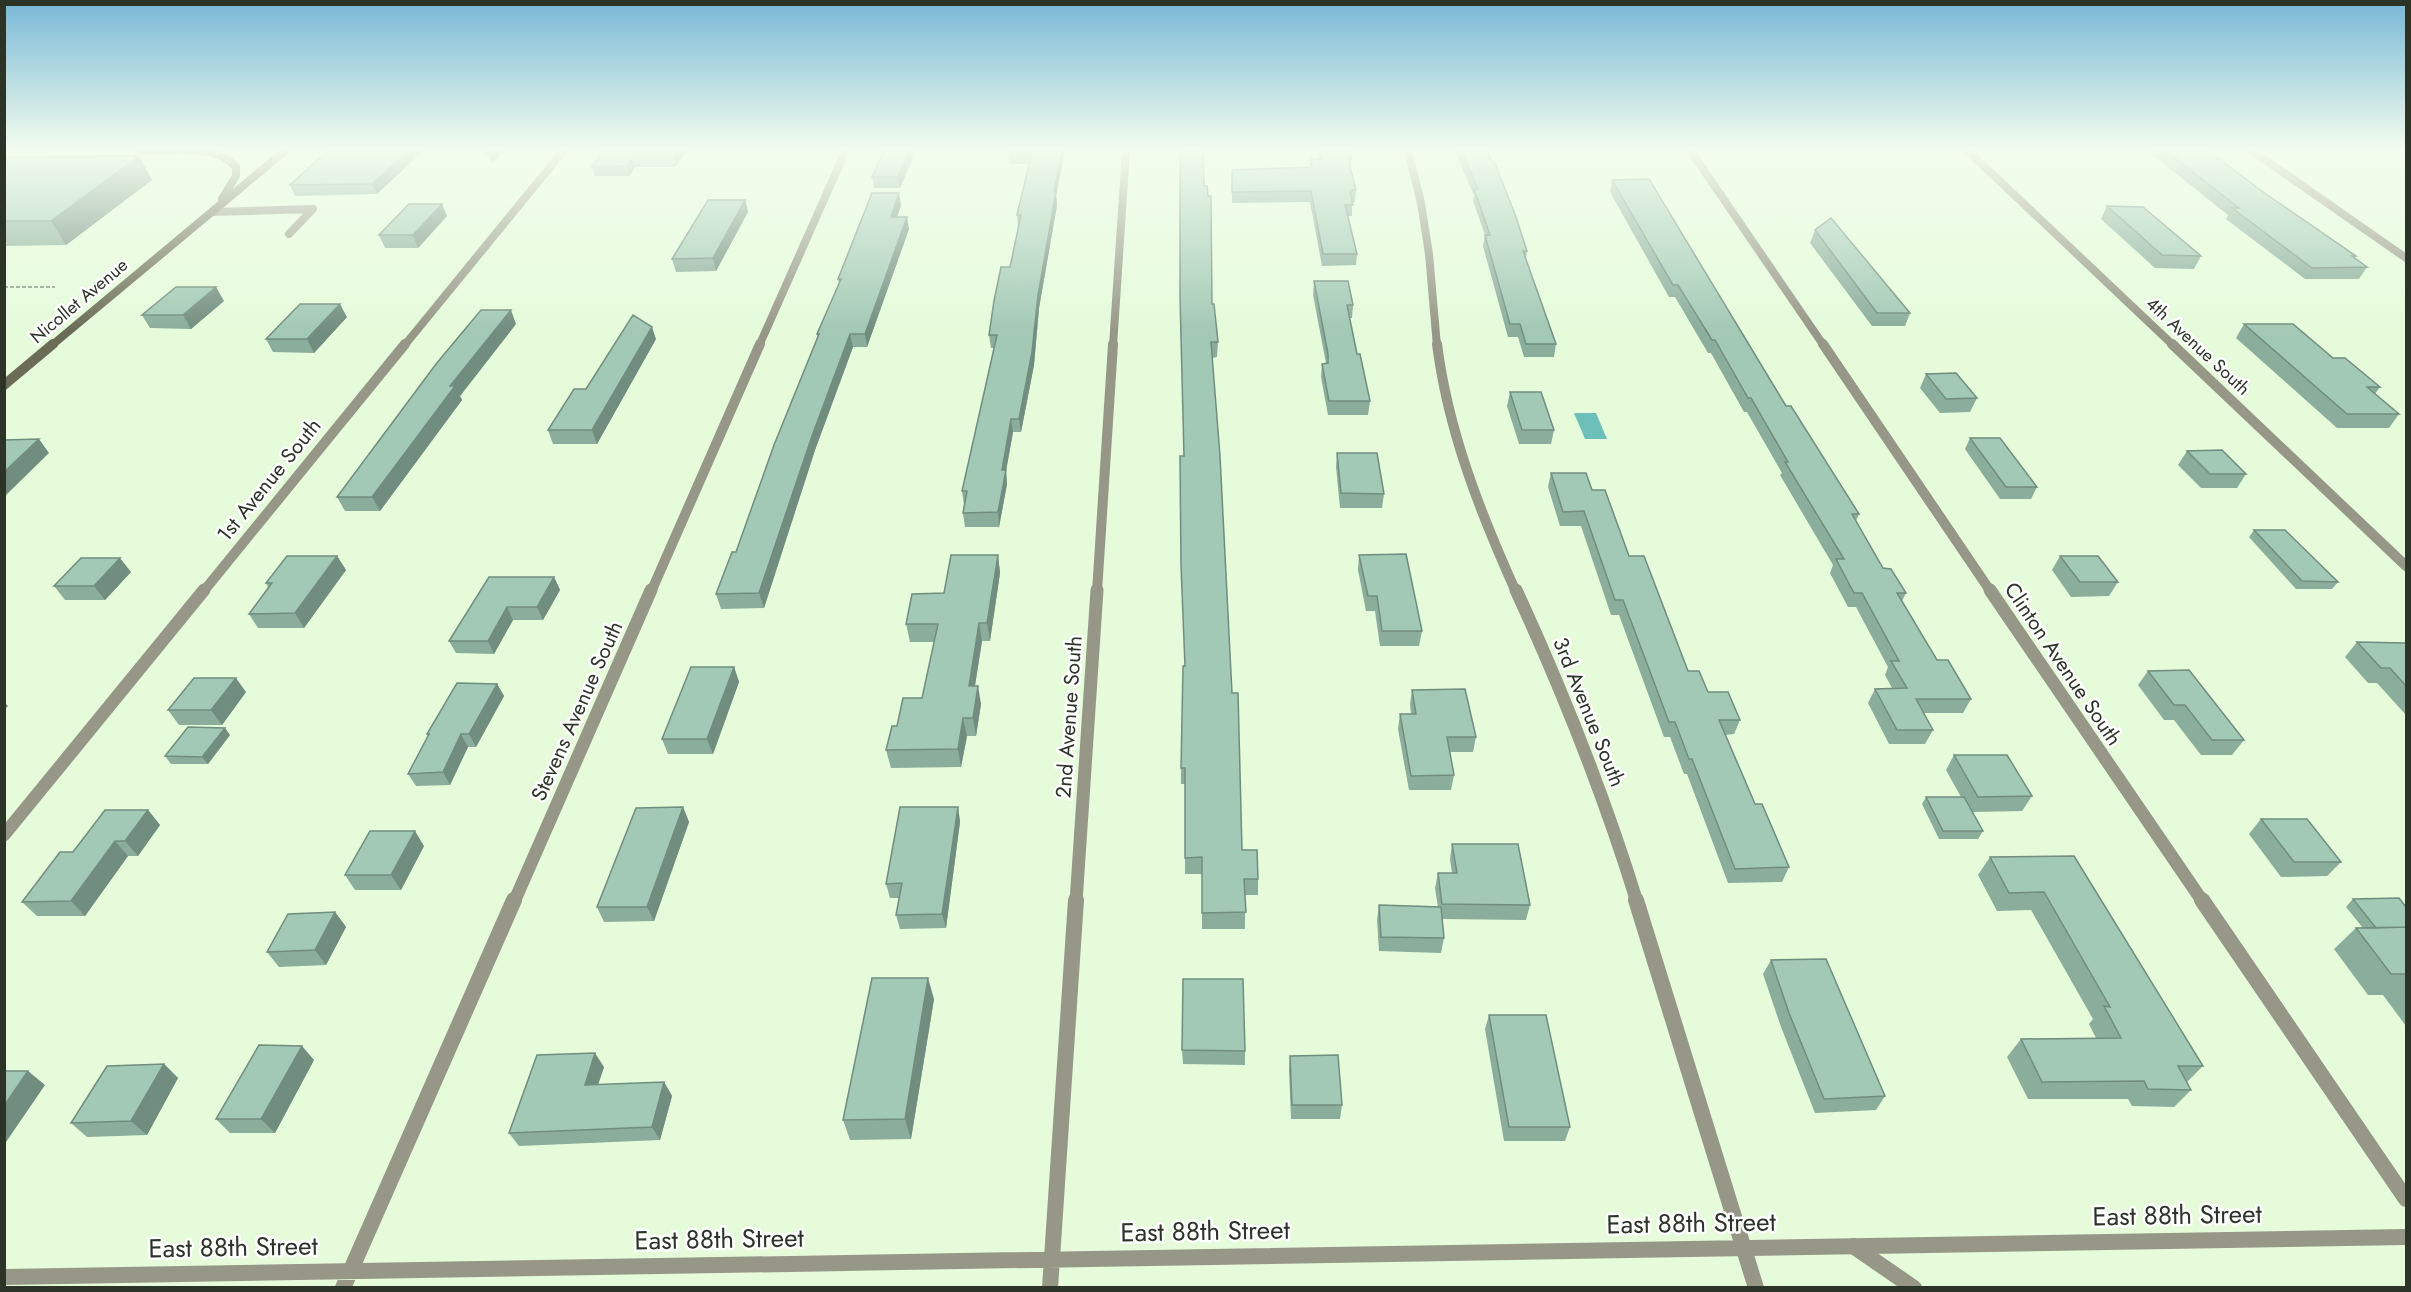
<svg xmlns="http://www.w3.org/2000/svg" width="2411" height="1292" viewBox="0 0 2411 1292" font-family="Jost,sans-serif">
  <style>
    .water { fill: #6dbfba }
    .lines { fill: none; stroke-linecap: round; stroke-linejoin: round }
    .path { stroke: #8e9e86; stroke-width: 2; stroke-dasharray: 4 2; stroke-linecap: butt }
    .lane-far1 { stroke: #979787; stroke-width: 8 }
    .lane { stroke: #979787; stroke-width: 16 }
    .street-far3 { stroke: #979787; stroke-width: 8 }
    .street-far2 { stroke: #979787; stroke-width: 10 }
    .street-far1 { stroke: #979787; stroke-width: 13 }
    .street { stroke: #979787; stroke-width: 16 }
    .secondary-far1 { stroke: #6b6c55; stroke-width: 8 }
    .secondary { stroke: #6b6c55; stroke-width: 10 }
    .wall { fill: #8bad9c }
    .shaded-wall { fill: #718d7f }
    .building { fill: #a2c9b5; stroke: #718d7f; stroke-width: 1.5 }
    .labels { text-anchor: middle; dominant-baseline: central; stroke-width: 5; stroke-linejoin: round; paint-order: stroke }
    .far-street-label { font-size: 18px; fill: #2b3427; stroke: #fff }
    .street-label { font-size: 21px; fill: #2b3427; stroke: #fff }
    .near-street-label { font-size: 26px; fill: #2b3427; stroke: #fff }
  </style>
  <rect width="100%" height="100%" fill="#e5fbda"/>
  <path class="water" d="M1574,413H1596L1607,439H1585Z"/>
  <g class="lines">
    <path class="path" d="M4,287H55"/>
    <path class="lane-far1" d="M212,212L313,209L289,234"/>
    <path class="lane" d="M1853,1246L1914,1288"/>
    <path class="street-far3" d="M1408,150L1421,203L1429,254L1437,346
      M1690,150L1824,346
      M1967,150L2174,346
      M2251,150L2406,258
      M404,346L564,150
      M759,346L846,150
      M1113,346L1126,150"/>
    <path class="street-far2" d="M1437,344C1448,431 1480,512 1516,592
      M1823,344L1991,592
      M2172,344L2406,566
      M203,592L405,344
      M651,592L760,344
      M1097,592L1113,344"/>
    <path class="street-far1" d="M1516,590C1563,692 1604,795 1637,902
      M1990,590L2203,902
      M4,835L204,590
      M514,902L651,590
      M1076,902L1097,590"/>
    <path class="street" d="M1636,900L1756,1288
      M2202,900L2406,1199
      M4,1277L2406,1237
      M343,1288L514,900
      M1050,1288L1076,900"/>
    <path class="secondary-far1" d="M138,150C168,151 214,142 236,167V176L222,199
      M51,346L286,150"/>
    <path class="secondary" d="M4,385L53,344"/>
  </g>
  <path class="wall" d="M424,150L377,194L295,196L290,185Z
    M481,150H504L493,162Z
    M604,150H687L675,167H635L630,176H595L592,167Z
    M884,150H916L900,188H874L872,177Z
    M1009,150H1065L1056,195L1057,205L1039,308L1034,365L1021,432H1013L1006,471L1007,484L999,527H965L963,513L964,505L962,491L994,348H991L989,335L1010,267L1019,227H1018L1017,215L1029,164H1009L1008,152Z
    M1317,150H1350L1352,159L1351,169H1350L1356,190L1355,202H1352V216H1348L1357,254L1356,265L1322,266L1310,202L1232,203V170L1310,167L1311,159H1319Z
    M1454,150H1487L1527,251L1526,259L1556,344L1554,357H1524L1518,337H1508L1483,246L1485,235L1473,201L1474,195Z
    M2150,150H2207L2266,194L2356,256L2355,258L2367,267L2359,279H2305L2226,219L2228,215L2149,152Z
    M4,158L152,180L66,245L4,246Z
    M1612,180L1786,406L1859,514L1856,521L1883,568L1906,593L1902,601L1937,660L1971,699L1963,713H1923L1933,730L1925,744H1889L1868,703L1875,689L1892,688L1885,675L1888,667L1856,607H1848L1830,573L1833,565L1780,475L1782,473L1747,412H1744L1711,353H1708L1675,297H1669L1610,192Z
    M1204,186L1212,304L1218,342L1217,357L1212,358L1232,693L1242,850L1258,879V895H1245V929H1202V874H1185V784H1181V768L1185,666L1184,456Z
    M745,200L748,212L716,271L676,272L672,259Z
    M901,205L897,217L909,229L867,347H853L815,450L764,608L721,609L716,594L736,552L818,337L817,334L839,283L838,279Z
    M2107,206L2201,256L2194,269L2155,268L2101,219Z
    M447,216L418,248H385L379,235Z
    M1815,230L1910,313L1905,326H1872L1810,243Z
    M1314,281L1353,305L1352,318H1350L1357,354L1370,401L1368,415H1328L1321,377L1322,364L1326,363L1313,295Z
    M224,301L191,329L150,328L142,315Z
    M347,317L314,353L273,352L266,339Z
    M516,324L460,396L462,400L380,511H345L337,497Z
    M2244,324L2333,358L2380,387L2375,394L2399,414L2389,428H2337L2236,338Z
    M656,339L597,444H553L548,430L586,389Z
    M1926,374L1977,398L1970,412L1940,413L1920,388Z
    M1510,392L1554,430L1551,444H1519L1507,406Z
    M1970,438L2037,487L2031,499H2000L1965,449Z
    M2187,451L2246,474L2237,488H2201L2178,465Z
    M1337,453L1384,494L1382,508H1340L1336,467Z
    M1551,473L1592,490L1629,556L1688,671L1708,692L1740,720L1734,734L1725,735L1755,804L1789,867L1782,882L1728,883L1687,774H1684L1670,737H1664L1619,615H1611L1581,526H1560L1548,487Z
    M2254,530L2338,582L2332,589H2296L2249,537Z
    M998,555L1000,573L990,641H982L975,686L981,704L976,736H967L961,767L891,768L886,750L897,726L922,698L934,642H910L906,624L944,593Z
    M1359,555L1422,631L1419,646H1380L1375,611H1366L1358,570Z
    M337,556L346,570L304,628H258L249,614L268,587L266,583Z
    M2060,556L2118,582L2109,596L2071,597L2052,570Z
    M131,572L105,600H65L54,586Z
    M554,577L560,590L543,620H513L494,654L456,653L449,641Z
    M2357,642L2406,643V715L2377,683H2368L2345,657Z
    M734,667L739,682L713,754H668L662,739Z
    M2148,671L2244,740L2232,755H2201L2174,720H2164L2138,685Z
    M497,684L504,696L476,747H468L450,785L416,786L408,774L428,736L427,734Z
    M1412,690L1476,737L1473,752H1450L1454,775L1451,790H1409L1398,729L1400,714H1411L1410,704Z
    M246,692L222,725H179L168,710Z
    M230,735L208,764H171L165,756Z
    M1954,755L2032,796L2022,811L1972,812L1983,831L1978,839H1939L1922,804L1926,797H1961L1946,770Z
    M683,807L689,822L654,921L604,922L597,907Z
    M958,807L960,822L946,928L900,929L896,915L899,898H890L886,884Z
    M148,810L160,825L138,856H128L85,916H37L22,902L73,852Z
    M2261,819L2341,862L2327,876L2281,877L2249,834Z
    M1452,844L1530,905L1526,920L1442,919L1444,938L1441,953L1379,951L1377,920L1379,905L1438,907L1435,888L1438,873H1452L1450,859Z
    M424,846L401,890H355L345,875Z
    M2074,856L2203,1066L2187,1082L2191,1090L2174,1107L2132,1106L2128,1099H2028L2007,1057L2021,1039L2096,1038L2089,1024L2093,1019L2031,910L1997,911L1978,875L1990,857Z
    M2353,899L2406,907V1026L2383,995H2368L2334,949L2356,928H2363L2346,907Z
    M335,912L346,927L326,965L279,967L267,952Z
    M1771,960L1885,1096L1876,1110L1815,1113L1781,1027L1763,974Z
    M934,999L911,1139L850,1140L843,1120Z
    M1489,1015L1570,1127L1565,1141H1504L1485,1029Z
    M1182,1050L1245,1051V1065L1183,1064Z
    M1290,1056L1342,1105L1340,1119H1291L1289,1070Z
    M314,1060L275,1133H230L216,1119Z
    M164,1064L178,1078L147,1135L87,1137L71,1123Z
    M604,1067L598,1085L664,1082L672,1096L660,1140L519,1146L509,1133Z"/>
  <path class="shaded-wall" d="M409,150H424L377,194L372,184Z
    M490,150H504L493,162L489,152Z
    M678,150H687L675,167L673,158Z
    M909,150H916L900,188L898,177Z
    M1062,150H1065L1056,195L1057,205L1039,308L1034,365L1021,432L1019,419L1054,192Z
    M139,156L152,180L66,245L51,221Z
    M633,158L635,167L630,176L627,166Z
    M899,193L901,205L893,229L891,217Z
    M745,200L748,212L716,271L713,258Z
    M442,204L447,216L418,248L413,235Z
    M907,217L909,229L867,347L865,334Z
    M216,287L224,301L191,329L183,315Z
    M340,304L347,317L314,353L307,339Z
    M511,310L516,324L460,396L462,400L380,511L372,497L450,386Z
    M652,327L656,339L597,444L592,430Z
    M850,334L853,347L815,450L764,608L759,593L812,436Z
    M1011,419L1013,432L1006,471L1007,484L999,527L998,512L1002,470Z
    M39,439L49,453L4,497V472Z
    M998,555L1000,573L990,641L987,623Z
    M337,556L346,570L304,628L295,613Z
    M120,558L131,572L105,600L94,586Z
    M554,577L560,590L543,620L537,607Z
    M507,607L513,620L494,654L488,641Z
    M979,623L982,641L972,704L969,686Z
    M734,667L739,682L713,754L707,739Z
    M236,678L246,692L222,725L211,710Z
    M497,684L504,696L476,747L469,734Z
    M978,686L981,704L976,736L973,718Z
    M4,702L8,706L4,710Z
    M963,718L967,736L961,767L958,749Z
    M225,728L230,735L208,764L202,757Z
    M461,734L468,747L450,785L443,772Z
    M683,807L689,822L654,921L647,907Z
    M958,807L960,822L946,928L942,914Z
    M148,810L160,825L138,856L125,841Z
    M415,831L424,846L401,890L391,875Z
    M115,841L128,856L85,916L71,901Z
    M335,912L346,927L326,965L315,950Z
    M928,978L934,999L911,1139L905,1119Z
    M302,1046L314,1060L275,1133L261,1119Z
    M595,1053L604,1067L593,1099L585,1085Z
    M164,1064L178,1078L147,1135L131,1121Z
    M28,1071L45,1085L4,1145V1106Z
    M664,1082L672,1096L660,1140L652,1127Z"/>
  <path class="building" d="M328,150H409L372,184L290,185Z
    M604,150H678L673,158H633L627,166L592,167Z
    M884,150H909L898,177H872Z
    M1009,150H1062L1054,192H1056L1038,295L1032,352L1019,419H1011L1002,470H1006L998,512L963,513L967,491H962L997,335H989L994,301L1001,267H1010L1021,215H1017L1032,152H1008Z
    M1180,150H1203L1204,186H1207L1208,196H1211L1212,304H1214L1218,342H1211L1220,456L1232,693H1238L1242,850H1257L1258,879H1244L1246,912L1202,913V857L1185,858V768H1181L1183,666H1185L1181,566L1180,456H1184L1180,297Z
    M1320,150H1350L1352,159H1348L1356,190H1350L1353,205H1345L1357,254H1323L1311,191L1232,192V170L1312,167L1311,159H1322Z
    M1461,150H1487L1492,162L1494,161L1516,217L1527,251H1523L1556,344H1526L1520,324H1510L1485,235H1490L1474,189H1478Z
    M2165,150H2207L2266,194L2356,256H2352L2367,267L2312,268L2232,208H2239Z
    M139,156L51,221H4V158L5,157Z
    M1649,179L1786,406H1791L1859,514H1852L1883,568L1891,569L1906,593H1897L1937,660H1948L1971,699H1916L1933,730H1897L1875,689L1907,688L1891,661H1899L1862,593H1854L1836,559H1844L1785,462H1788L1751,398H1748L1715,340H1712L1678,285H1673L1612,180Z
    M872,193H899L891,217H907L865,334H850L812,436L759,593L716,594L732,552H736L774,445L819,334H817L841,279H838Z
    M708,200H745L713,258L672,259Z
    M409,204H442L413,235H379Z
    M2107,206L2143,207L2201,256L2162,255Z
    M1831,218L1910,313H1877L1815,230Z
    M1314,281H1348L1353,305H1347L1357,354H1360L1370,401H1329L1322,364L1328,363V354Z
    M176,287H216L183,315H142Z
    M300,304H340L307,339H266Z
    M481,310H511L450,386H455L372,497H337L436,364Z
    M633,315L652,327L592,430H548L574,389H586Z
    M2244,324H2293L2333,358H2345L2380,387H2367L2399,414H2347Z
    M1956,373L1977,398L1946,399L1926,374Z
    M1510,392H1541L1554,430H1522Z
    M1970,438H2000L2037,487H2006Z
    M39,439L4,472V440Z
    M2222,450L2246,474H2210L2187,451Z
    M1337,453H1377L1384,494L1341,493Z
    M1551,473H1586L1592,490H1605L1629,556H1644L1688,671H1699L1708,692H1728L1740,720H1719L1755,804H1762L1789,867L1735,869L1692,759H1689L1675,722H1669L1623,600H1615L1584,511L1563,512Z
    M2254,530H2285L2338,582L2302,581Z
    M1406,554L1422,631H1382L1377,596H1368L1359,555Z
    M951,555H998L987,623H979L969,686H978L973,718H963L958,749L886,750L892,726H897L903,698H922L938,624H906L912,594L944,593Z
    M287,556H337L295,613L249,614L272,583H266Z
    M2060,556H2098L2118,582H2080Z
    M81,558H120L94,586H54Z
    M489,577H554L537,607H507L488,641H449Z
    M2357,642L2406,643V686L2390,668H2381Z
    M691,667H734L707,739H662Z
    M2189,670L2244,740H2212L2185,705H2174L2148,671Z
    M194,678H236L211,710H168Z
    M457,683L497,684L469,734H461L443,772L408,774L429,734H427Z
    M1465,689L1476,737H1447L1454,775L1411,776L1400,714H1416L1412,690Z
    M188,727L225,728L202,757L165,756Z
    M1954,755H2007L2032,796L1978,797Z
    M1926,797H1964L1983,831H1943Z
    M683,807L647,907H597L636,808Z
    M900,807H958L942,914L896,915L902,883L886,884Z
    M105,810H148L125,841H115L71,901L22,902L60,852H73Z
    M2261,819H2307L2341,862H2294Z
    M370,831H415L391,875H345Z
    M1452,844H1518L1530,905L1442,904L1438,873H1457Z
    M2074,856L2203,1066H2178L2191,1090L2148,1089L2144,1081L2042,1082L2021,1039L2121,1038L2104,1006L2110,1007L2044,892L2009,893L1990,857Z
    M2399,898L2406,907V927L2376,928L2353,899Z
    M1379,905L1441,907L1444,938L1381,937Z
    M335,912L315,950L267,952L288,914Z
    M2406,927V974H2391L2356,928Z
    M1826,959L1885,1096L1824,1099L1789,1013L1771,960Z
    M872,978H928L905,1119L843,1120Z
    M1183,979H1243L1245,1051L1182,1050Z
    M1489,1015H1546L1570,1127H1509Z
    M259,1045L302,1046L261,1119H216Z
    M595,1053L585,1085L664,1082L652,1127L509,1133L537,1055Z
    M1338,1055L1342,1105H1292L1290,1056Z
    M164,1064L131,1121L71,1123L107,1066Z
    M4,1071H28L4,1106Z"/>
  <linearGradient id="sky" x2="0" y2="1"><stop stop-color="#77b8d6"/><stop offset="0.45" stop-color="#f3fdee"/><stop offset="1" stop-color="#f3fdee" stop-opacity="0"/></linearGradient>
  <rect width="2411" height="331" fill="url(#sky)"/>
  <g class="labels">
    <g class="far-street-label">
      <text transform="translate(79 301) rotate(-40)">Nicollet Avenue</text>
      <text transform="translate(2198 346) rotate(43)">4th Avenue South</text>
    </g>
    <g class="street-label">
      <text transform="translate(269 480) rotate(-51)">1st Avenue South</text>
      <text transform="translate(2063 664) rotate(56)">Clinton Avenue South</text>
      <text transform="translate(577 711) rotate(-66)">Stevens Avenue South</text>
      <text transform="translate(1589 712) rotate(68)">3rd Avenue South</text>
      <text transform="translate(1069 717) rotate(-86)">2nd Avenue South</text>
    </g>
    <g class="near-street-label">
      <text transform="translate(2177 1215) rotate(-1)">East 88th Street</text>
      <text transform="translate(1691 1223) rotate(-1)">East 88th Street</text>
      <text transform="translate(1205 1231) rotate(-1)">East 88th Street</text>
      <text transform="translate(719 1239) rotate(-1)">East 88th Street</text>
      <text transform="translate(233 1247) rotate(-1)">East 88th Street</text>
    </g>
  </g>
  <rect width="2411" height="1292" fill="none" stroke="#2b3427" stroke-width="12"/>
</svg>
